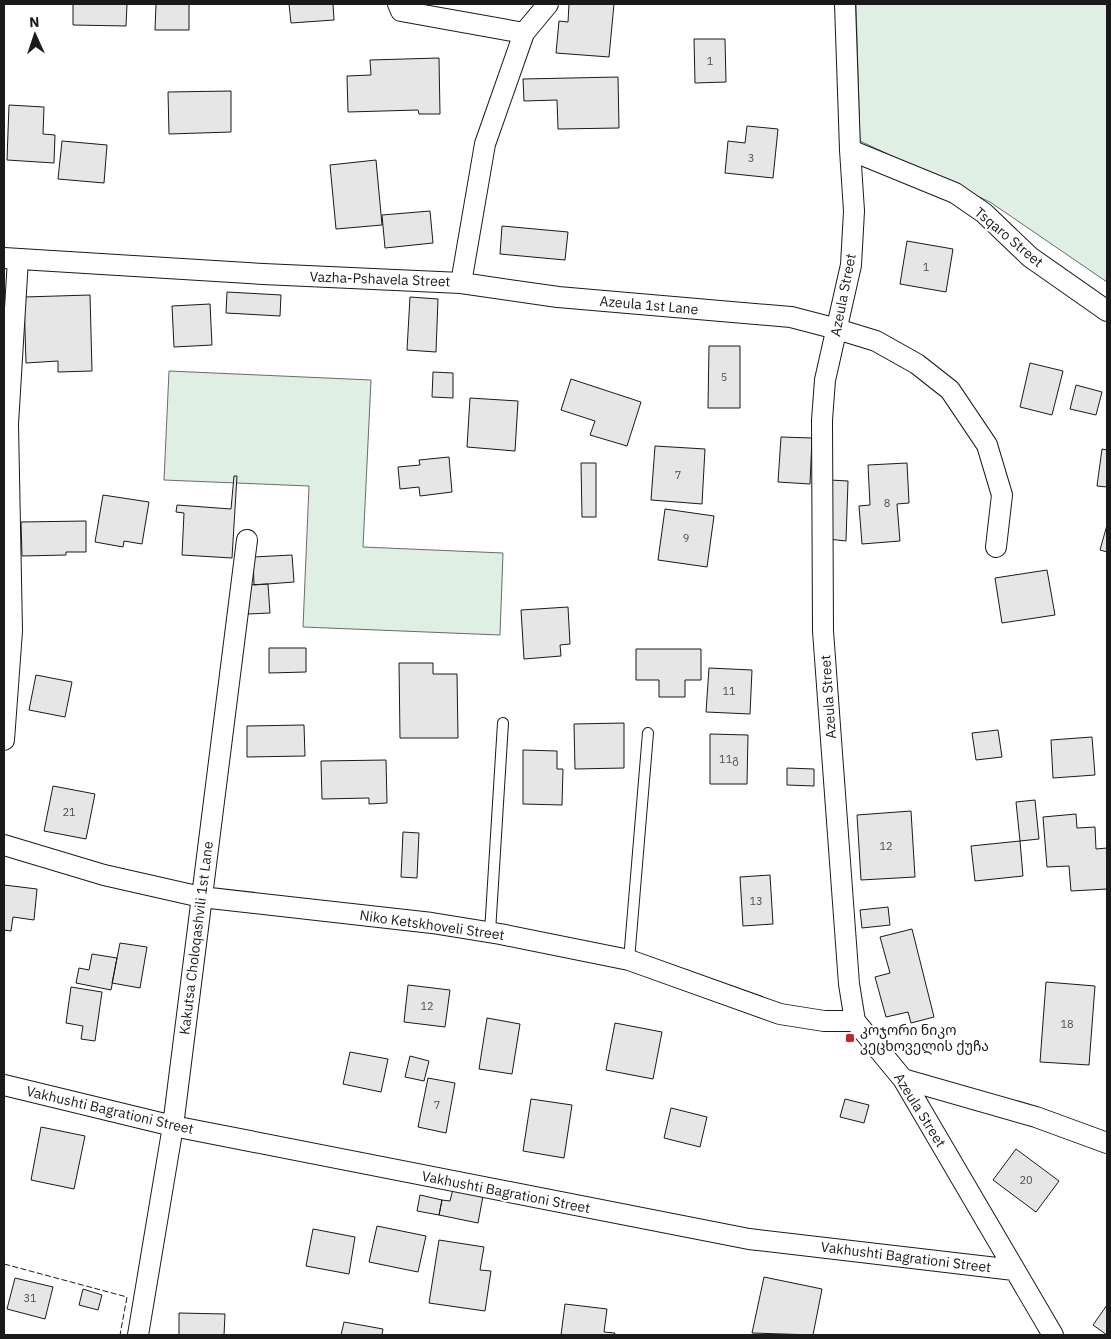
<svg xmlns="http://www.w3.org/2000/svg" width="1111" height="1339" viewBox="0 0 1111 1339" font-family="'IBM Plex Sans','Noto Sans Georgian',sans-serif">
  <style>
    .green { fill: #e0efe3; stroke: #6a6a6a }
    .building { fill: #e6e6e6; stroke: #1a1a1a }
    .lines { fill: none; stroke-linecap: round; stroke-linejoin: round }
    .lane-casing { stroke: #1a1a1a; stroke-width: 12 }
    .street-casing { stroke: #1a1a1a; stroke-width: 22 }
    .lane { stroke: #fff; stroke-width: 10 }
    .street { stroke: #fff; stroke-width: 20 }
    .fence { stroke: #1a1a1a; stroke-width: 1; stroke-dasharray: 6 2.5; stroke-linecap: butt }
    .poi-dot { fill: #c62828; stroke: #fff; stroke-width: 2 }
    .labels { text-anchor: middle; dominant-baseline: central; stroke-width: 4; stroke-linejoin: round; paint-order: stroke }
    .number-label { font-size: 11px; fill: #4d4d4d }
    .street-label { font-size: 14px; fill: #1a1a1a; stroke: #fff }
    .poi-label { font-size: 14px; fill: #1a1a1a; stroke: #fff; text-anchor: start }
  </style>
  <rect width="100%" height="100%" fill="#fff"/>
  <path class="green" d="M856,4H1107V282L990,202L860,141Z
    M169,371L371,380L363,547L503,553L500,635L303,627L309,486L164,480Z"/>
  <path class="building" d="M73,4H127L126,26L73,25Z
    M156,4H189V30H155Z
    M289,4H333L334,20L291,23Z
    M569,4H614L609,57L556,53L559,21L568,22Z
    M694,39H725L726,82L695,83Z
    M439,58L440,114H419L418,110L348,112L347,76L371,75L370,60Z
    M618,77L619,128L558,129L557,100L524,101L523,79Z
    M231,91V132L169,134L168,92Z
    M9,105L44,107L43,134L55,135L54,163L7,160Z
    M747,126L778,129L773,178L725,173L728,141L745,143Z
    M62,141L107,145L104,183L58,179Z
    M376,160L382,225L336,229L330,165Z
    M430,211L433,243L385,248L382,215Z
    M502,226L568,232L565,260L500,254Z
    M907,241L953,249L946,292L900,284Z
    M227,292L281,295L280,316L226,313Z
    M90,295L92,371L58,372V361L26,363L24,297Z
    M410,297L438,299L436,352L407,350Z
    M210,304L212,345L174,347L172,306Z
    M709,346H740V408H708Z
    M1030,363L1063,371L1052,415L1020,407Z
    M433,372L453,373V398L432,397Z
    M571,379L641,402L627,446L590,435L595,421L561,410Z
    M1076,385L1102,392L1096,415L1070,409Z
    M470,398L518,401L515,451L467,447Z
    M781,437L812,438L810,484L778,482Z
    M655,446L705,449L702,504L651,500Z
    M1102,449L1107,450V487L1097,486Z
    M449,457L452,492L420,496L419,487L400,489L398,467L420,465L419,460Z
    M581,463H596V517H582Z
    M907,463L909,503L897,504L900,541L862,544L859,506L870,505L868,465Z
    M234,476H237L232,558L182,555L184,513L176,512L177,505L231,509Z
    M830,480L848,481L846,541L828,539Z
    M103,495L149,502L142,544L124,541L123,547L95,542Z
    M665,509L714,516L707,567L658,560Z
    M86,521V552H66V555L22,556L21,522Z
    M1107,525V552L1100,550Z
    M292,555L294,582L254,585L253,557Z
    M1047,570L1055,615L1002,623L995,578Z
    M268,584L270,613L248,614L246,585Z
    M568,607L570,644L560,645L561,656L524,659L521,610Z
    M269,648H306V672L269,673Z
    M636,649H701V680H685V697H659V680H636Z
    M399,663H433V674H457L458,738H400Z
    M709,668L752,670L750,714L706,712Z
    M36,675L72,682L65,717L29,710Z
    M624,723V768L575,769L574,724Z
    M304,725L305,756L247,757V726Z
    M998,730L1002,757L976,760L972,733Z
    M710,734L748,735L747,784H710Z
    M1092,737L1095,775L1053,778L1051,740Z
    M523,750L557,751V769H563L562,805L523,804Z
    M386,760L387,803L369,804V798L322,799L321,761Z
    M787,768L814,769V786L787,785Z
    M53,786L95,794L86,839L44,831Z
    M1035,800L1039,839L1020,841L1016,802Z
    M911,811L915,877L861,880L857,815Z
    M1076,814L1077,828L1095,827L1096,849L1107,848V889L1071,891L1069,866L1047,867L1043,817Z
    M403,832L419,833L417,878L401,877Z
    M1020,841L1023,876L975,881L971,846Z
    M770,875L773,924L743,926L740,877Z
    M4,885L37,889L34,920L13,917L11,931L4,930Z
    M888,907L890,925L862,928L860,910Z
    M912,929L934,1017L911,1023L908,1012L886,1017L875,977L890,973L880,937Z
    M120,943L147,947L140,988L112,983Z
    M92,954L117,958L111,990L76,983L79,968L89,970Z
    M1046,982L1095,986L1089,1065L1040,1062Z
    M408,985L450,990L445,1027L404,1022Z
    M71,987L102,992L95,1041L81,1039L83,1026L66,1023Z
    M487,1018L520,1024L512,1074L479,1069Z
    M615,1023L662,1032L653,1079L606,1070Z
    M350,1052L388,1059L381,1092L343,1084Z
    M410,1056L429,1061L424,1081L405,1077Z
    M428,1078L455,1083L446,1133L418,1127Z
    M531,1099L572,1105L564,1158L523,1151Z
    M845,1099L869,1105L864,1123L840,1117Z
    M671,1108L707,1117L700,1147L664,1138Z
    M41,1127L85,1136L74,1189L31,1180Z
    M1016,1149L1059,1181L1036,1212L993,1180Z
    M453,1189L483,1196L478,1223L439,1215L442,1200L450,1201Z
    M420,1195L442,1200L439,1215L417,1211Z
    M377,1226L426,1236L418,1272L369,1262Z
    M313,1229L355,1237L349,1274L306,1266Z
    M439,1240L484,1247L480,1270L491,1271L485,1311L429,1303Z
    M764,1277L822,1289L813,1335L752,1333Z
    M15,1278L53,1287L45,1319L7,1309Z
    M83,1289L102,1295L98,1310L79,1305Z
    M565,1304L607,1309L604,1332L615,1333L614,1335H561Z
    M1107,1305V1335L1093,1325Z
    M179,1313L225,1314L224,1335H179Z
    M344,1322L383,1329L382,1335H341Z"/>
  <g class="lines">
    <defs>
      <path id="lane" d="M490,932L503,723
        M629,960L648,733"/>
      <path id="street" d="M398,4L401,11L524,33
        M845,4L850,150L854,211L851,265L825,380L822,420L823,631L849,984L855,1021L903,1079L1053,1335
        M850,150L955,193L984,213L1030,257L1107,311
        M4,258L263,274L461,283L558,297L791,317L837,329L876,341L917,364L950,390L987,445L1002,495L996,547
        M461,283L485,144L524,33L548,4
        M4,740L12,631L8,424L18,259
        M4,845L104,875L201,897L432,923L500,934L629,960L780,1014L824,1021H855
        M903,1079L1036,1117L1107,1143
        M4,1085L173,1126L749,1239L1014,1270
        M138,1335L173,1126L247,540"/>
    </defs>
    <use href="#lane" class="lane-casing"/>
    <use href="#street" class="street-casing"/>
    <use href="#lane" class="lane"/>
    <use href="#street" class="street"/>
    <path class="fence" d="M4,1264L127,1297L120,1335"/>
  </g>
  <rect class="poi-dot" x="845" y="1033" width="10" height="10" rx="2.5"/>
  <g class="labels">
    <g class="number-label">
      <text x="710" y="61">1</text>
      <text x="751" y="158">3</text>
      <text x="926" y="267">1</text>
      <text x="724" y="377">5</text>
      <text x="678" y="475">7</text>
      <text x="887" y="503">8</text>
      <text x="686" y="538">9</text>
      <text x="729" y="691">11</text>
      <text x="729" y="759">11გ</text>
      <text x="69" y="812">21</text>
      <text x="886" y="846">12</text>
      <text x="756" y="901">13</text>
      <text x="427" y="1006">12</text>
      <text x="1067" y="1024">18</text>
      <text x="437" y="1105">7</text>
      <text x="1026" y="1180">20</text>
      <text x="30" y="1298">31</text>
    </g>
    <g class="street-label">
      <text transform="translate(1009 237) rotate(40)">Tsqaro Street</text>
      <text transform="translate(380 279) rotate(2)">Vazha-Pshavela Street</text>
      <text transform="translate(843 295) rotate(-79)">Azeula Street</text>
      <text transform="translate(649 305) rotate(5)">Azeula 1st Lane</text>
      <text transform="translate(828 697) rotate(-94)">Azeula Street</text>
      <text transform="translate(432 925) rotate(8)">Niko Ketskhoveli Street</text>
      <text transform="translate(196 938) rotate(-83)">Kakutsa Choloqashvili 1st Lane</text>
      <text transform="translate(110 1110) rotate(13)">Vakhushti Bagrationi Street</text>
      <text transform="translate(920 1110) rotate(58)">Azeula Street</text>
      <text transform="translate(506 1192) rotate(11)">Vakhushti Bagrationi Street</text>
      <text transform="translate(906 1257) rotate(7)">Vakhushti Bagrationi Street</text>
    </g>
    <g class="poi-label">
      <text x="860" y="1030">კოჯორი ნიკო<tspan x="860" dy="16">კეცხოველის ქუჩა</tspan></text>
    </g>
  </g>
  <rect width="1111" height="1339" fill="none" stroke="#1a1a1a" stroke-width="10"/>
  <g transform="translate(35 35) rotate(357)" stroke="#ffffff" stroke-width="4" paint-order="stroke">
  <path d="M0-4L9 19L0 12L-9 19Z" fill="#1a1a1a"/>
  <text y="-8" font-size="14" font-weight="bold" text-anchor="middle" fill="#1a1a1a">N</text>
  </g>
</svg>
